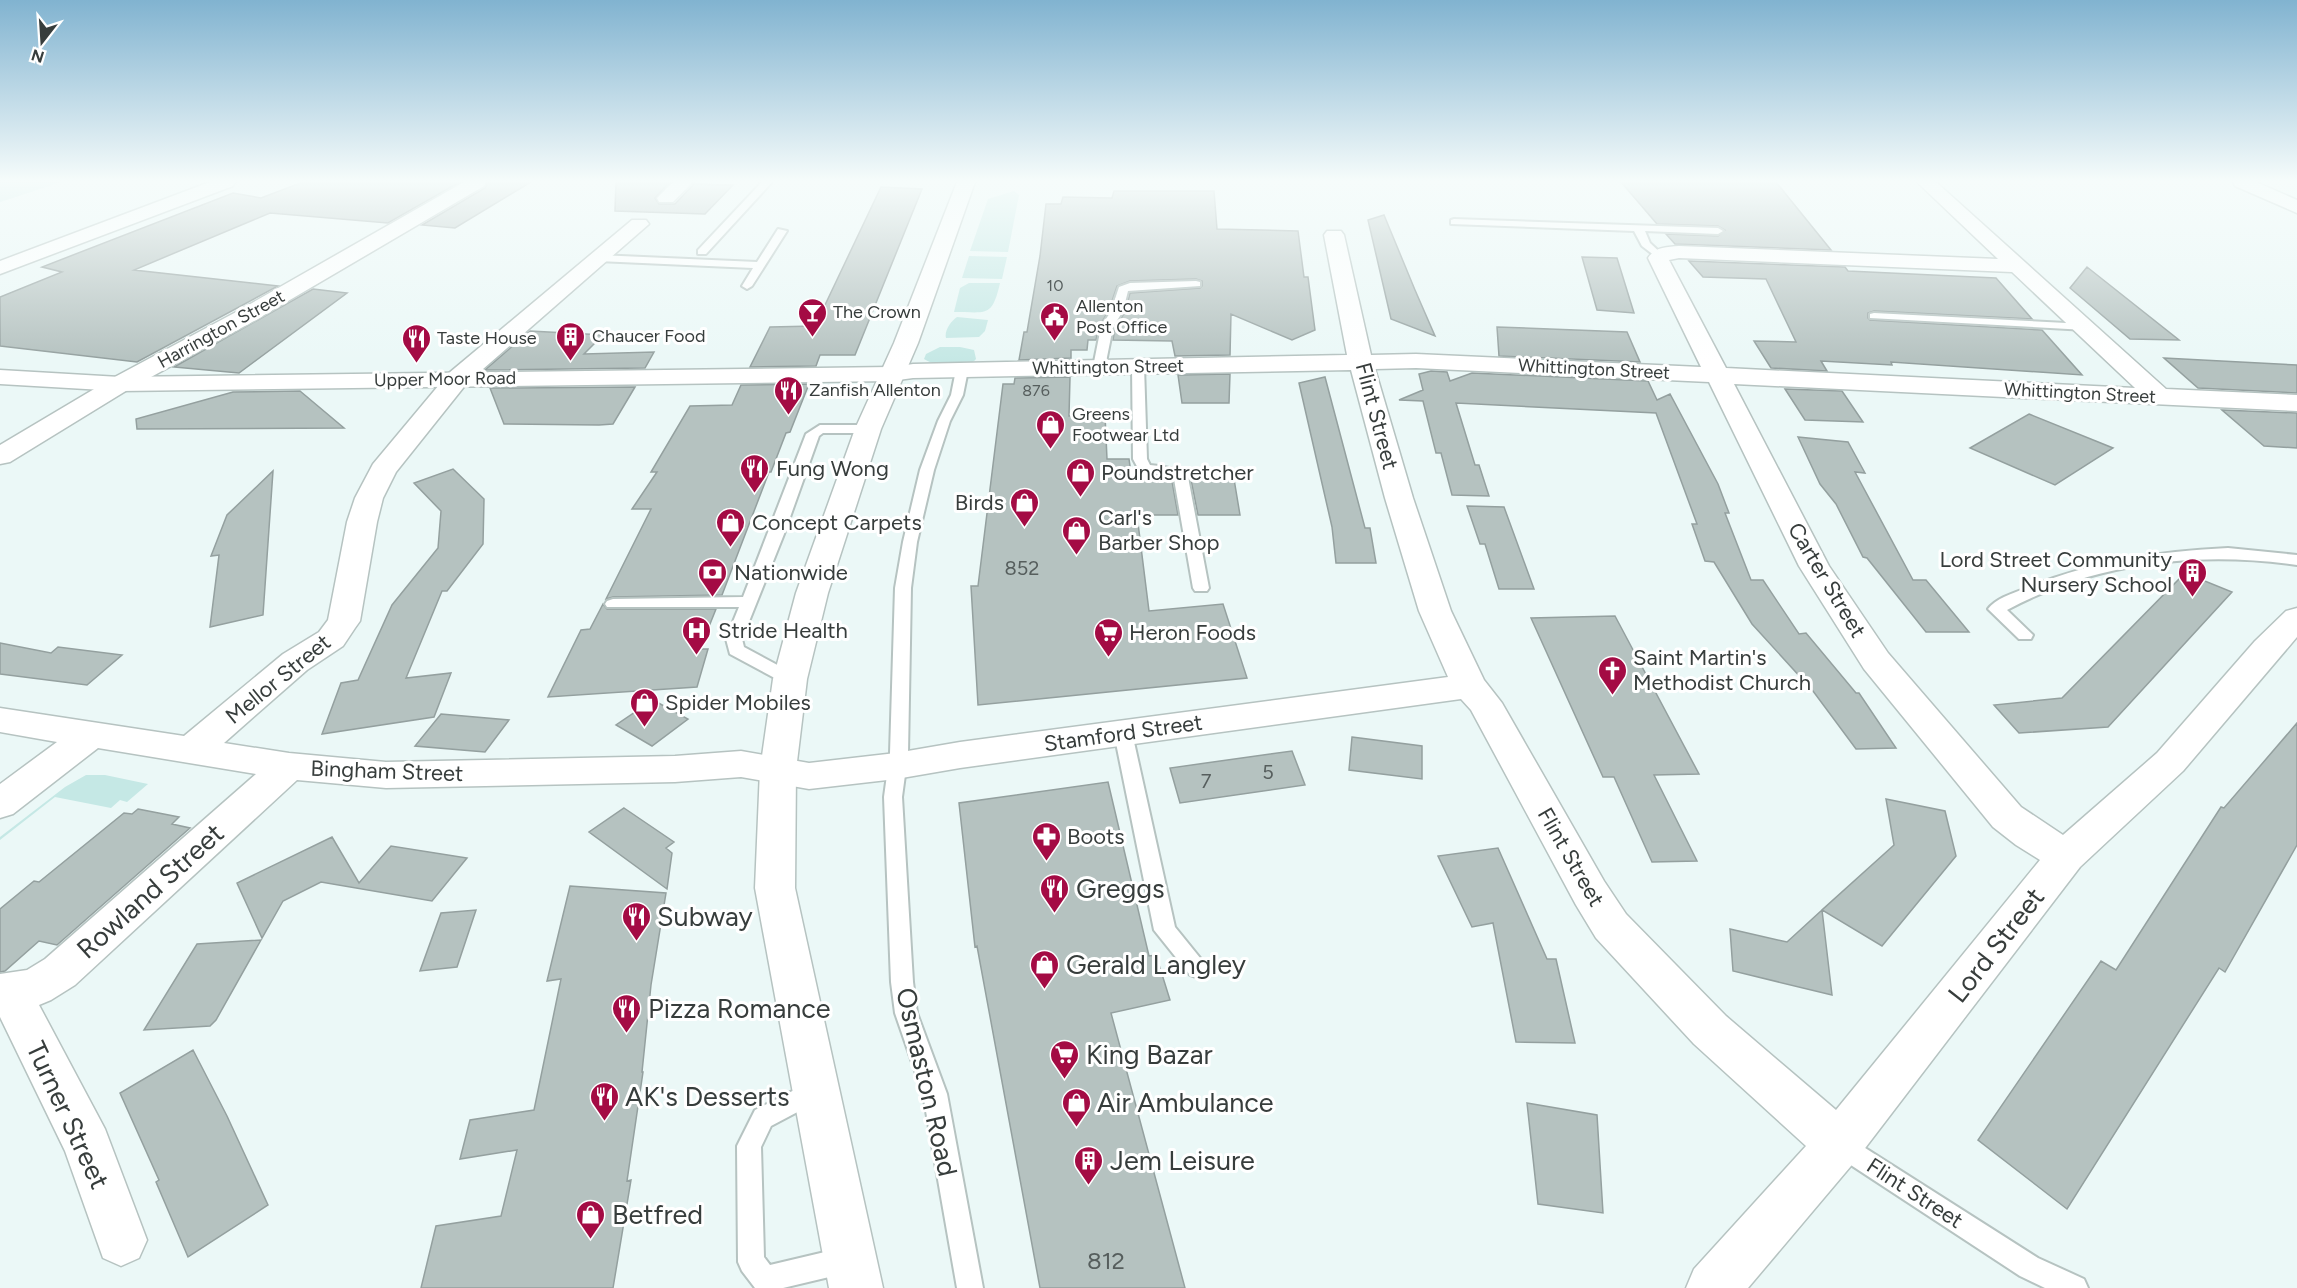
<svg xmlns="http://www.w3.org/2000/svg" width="2297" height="1288" viewBox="0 0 2297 1288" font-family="Figtree,sans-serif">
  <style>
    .green { fill: #c5e8e5 }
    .building { fill: #b5c2c0; stroke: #94a09f; stroke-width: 1.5 }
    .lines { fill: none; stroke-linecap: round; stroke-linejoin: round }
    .service-casing { stroke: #b6c3c1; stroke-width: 4 }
    .minor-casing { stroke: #b6c3c1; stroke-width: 3 }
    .tertiary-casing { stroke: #b6c3c1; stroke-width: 3 }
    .primary-casing { stroke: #b6c3c1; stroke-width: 3 }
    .service { fill: #fff; fill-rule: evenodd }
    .minor { fill: #fff; fill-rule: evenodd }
    .tertiary { fill: #fff; fill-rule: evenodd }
    .primary { fill: #fff; fill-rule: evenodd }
    .labels { text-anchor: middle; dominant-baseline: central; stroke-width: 6; stroke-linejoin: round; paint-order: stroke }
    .far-number-label { font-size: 16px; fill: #565e5d }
    .far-poi-label { font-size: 18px; fill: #373d3c; stroke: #fff; text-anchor: start }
    .far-street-label { font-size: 18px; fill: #373d3c; stroke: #fff }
    .number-label { font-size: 20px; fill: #565e5d }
    .street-label { font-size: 22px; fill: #373d3c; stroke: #fff }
    .poi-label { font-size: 22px; fill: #373d3c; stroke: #fff; text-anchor: start }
    .near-number-label { font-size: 24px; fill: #565e5d }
    .near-poi-label { font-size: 27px; fill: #373d3c; stroke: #fff; text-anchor: start }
    .near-street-label { font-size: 27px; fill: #373d3c; stroke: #fff }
  </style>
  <rect width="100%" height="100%" fill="#ebf8f7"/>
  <path class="green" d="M0,182H62L0,202Z
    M1014,191L1019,195L1008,252L970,251L988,199Z
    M969,256L1007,257L1002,279L962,278Z
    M969,283H1000C992,318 987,312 954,312L960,288Z
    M957,317L988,320L985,331L979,337L946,338C944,331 951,321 957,317Z
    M940,347H960L974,350L976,359C966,371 936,367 924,359L926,354Z
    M86,775H105L148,784L127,802L120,800L111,808L55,797L0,840V837L65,787Z"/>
  <path class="building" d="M303,182H460L388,223L270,213L134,270L278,286L137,362L0,346V297L62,272L42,267L233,193L261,198Z
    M488,182H531L455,228L422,225L485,188Z
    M616,182L669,183L655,198L659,204H675L694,184L733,185L705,214L615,211Z
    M1621,182H1776L1831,250L1675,244L1666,234L1718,236L1725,230L1718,226L1657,224Z
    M881,187L922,189L855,355H820L816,366L750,367L770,327L815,326Z
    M1114,191H1214L1217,229L1298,231L1304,277H1308L1315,330L1292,340L1231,314L1230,355L1175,356L1172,341L1113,340L1115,328L1125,312L1130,293L1200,288L1202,286V281L1196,279L1130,281L1117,286L1109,310L1099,327L1096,340H1088L1087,350H1071V358L1019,360L1024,332H1027L1040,256L1046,204H1061L1063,197L1112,198Z
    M1384,215L1415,290L1435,336L1391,319L1368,220Z
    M1582,257L1617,258L1634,313L1597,310Z
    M1689,261L1845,267L1848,271L1996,278L2032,319L1874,311L1868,313V318L1870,320L2042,330L2082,375L1891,362L1892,365L1821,361L1827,371L1771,368L1754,341L1796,342L1766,279L1703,277Z
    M2087,267L2179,340L2130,339L2070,288Z
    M313,289L347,293L239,373L174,367Z
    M1497,327L1627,332L1640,362L1499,356Z
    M530,331L603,335L584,354L654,352L645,368L485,370Z
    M2164,358L2297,365V393L2198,388Z
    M1431,371L1447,372L1450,381L1472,373L1648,381L1657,400L1670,394L1718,484L1729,513H1725L1751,580H1763L1799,634L1806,633L1856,693H1859L1896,748L1856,749L1813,691L1752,624L1714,562L1705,561L1692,524H1697L1656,413L1456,403L1475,465H1479L1489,496L1452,495L1441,453H1436L1423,401L1399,400L1423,390L1419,374Z
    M1230,374L1229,403H1182L1178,375Z
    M1070,377L1069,416L1105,415L1107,459H1129L1132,480L1172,481L1178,515H1137L1149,611L1223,604L1247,678L978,705L971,586H978L1003,384H1014L1015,378Z
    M1325,377L1365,528H1370L1376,563H1336L1332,527L1299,383Z
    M809,384L790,432L786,433L771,472H769L722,595L613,597L606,599L651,509H632L657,472H651L690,406L732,405L741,385Z
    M635,387L613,424L599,425L504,424L490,388Z
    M1785,389L1842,391L1863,422L1805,420Z
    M300,391L344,428L137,429L136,419L233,392Z
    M2222,410L2297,413V448L2264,446Z
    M2029,414L2113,448L2055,485L1970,448Z
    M1798,437L1848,442L1865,473L1855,472L1913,580H1926L1969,632H1926L1867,558L1863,557L1836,504L1820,484Z
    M453,469L484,499L483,544L447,591H442L406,678L451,673L434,717L322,734L341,683L358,680L392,605L438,548L441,511L414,483Z
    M273,471L263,615L210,627L219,555L211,556L227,515Z
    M1234,479L1240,515H1198L1191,480Z
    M1467,506L1504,507L1534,589H1499L1485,544H1480Z
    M2185,573L2232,592L2108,727L2019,733L1994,705L2062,698Z
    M603,604L607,609H716L700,649H708L697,687L548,697L581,630L590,629Z
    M1615,616L1699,774L1654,775L1697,861L1652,862L1614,777H1603L1531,618Z
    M0,643L51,653L58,647L122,655L87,685L0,674Z
    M653,700L688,719L652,746L616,725Z
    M441,714L509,720L485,752L415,746Z
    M2297,723V845L2225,972L2219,968L2067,1209L1978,1140L2101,961L2116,970L2221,807L2224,808Z
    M1352,737L1422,746V779L1349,770Z
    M1292,751L1305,785L1180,803L1170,768Z
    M1108,782L1149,956L1156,955L1170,1000L1111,1013L1185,1288H1040L977,946L975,947L959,803Z
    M1886,799L1945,811L1956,856L1882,946L1822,910L1894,845Z
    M624,808L674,842L666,848L672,853L667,889L589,832Z
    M138,809L179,817L172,824L190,828L57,945L39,941L5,971L0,972V909L34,881L39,882L124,813L132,814Z
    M332,837L359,883L391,846L467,858L432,901L321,882L283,901L262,938L237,883Z
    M1498,848L1547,959H1556L1575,1043L1516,1042L1493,923L1472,927L1438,856Z
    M570,886L666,893L651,985L642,1072H643L627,1181L631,1180L613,1288H421L436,1226L501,1216L517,1150L460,1159L470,1120L534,1110L561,979L547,981Z
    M476,910L457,967L420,971L441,913Z
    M1822,910L1832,995L1733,971L1730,929L1787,942Z
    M261,940L216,1020L210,1026L144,1030L197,944Z
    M193,1050L227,1116L268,1205L188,1257L156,1182L159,1180L120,1093Z
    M1527,1103L1597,1115L1603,1213L1538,1204Z"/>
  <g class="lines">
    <defs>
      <path id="service" d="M762,182H772L706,254H698V250Z
        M1454,219L1718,228L1723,231L1718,234L1645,231L1650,243L1664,256L1659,259L1642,246L1634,231L1451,224V220Z
        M778,229L787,231L752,286L747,289L742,286L753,268L598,261L593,258L598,255L757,262Z
        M1196,281L1200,282V286L1128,291L1123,311L1113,327L1105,367L1103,370H1095L1093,367L1101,327L1111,311L1119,287L1130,283Z
        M1874,313L2086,324L2092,327L2086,330L1870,318V314Z
        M1138,362L1144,366L1147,459L1150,465C1162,466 1179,468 1188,477L1209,588L1207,591H1195L1193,588L1174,479L1159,474L1140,472L1133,459L1132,366Z
        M962,366L968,370L963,395L950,421L934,470L917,542L911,588L908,753L902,797L913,982L917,1013L947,1094L983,1288H957L923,1094L895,1013L891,982L884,797L890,753L895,588L903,542L920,470L938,421L951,395L956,370Z
        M820,425H868L875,429L868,433H823L819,436L784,534L742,639L744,647L796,675L799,679L796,683H784L730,654L726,639L739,607H607L605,604L607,601L613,599L743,597L806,434Z
        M2228,548L2297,555V565C2198,551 2096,562 2007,610L2033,635L2031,639H2019L1988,609C1995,599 2013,593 2024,589C2089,562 2158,551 2228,548Z
        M1123,727L1129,729L1132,733L1175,927L1209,969L1206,975L1198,978L1190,975L1154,930L1114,733L1117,729Z
        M814,1080L822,1083L826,1091L822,1099L771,1126L761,1147L764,1257L770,1265L846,1247L855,1251L859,1260L855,1269L846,1273L783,1288H755L742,1271L738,1262L737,1146L755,1110Z
        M1840,1132L2038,1258L2084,1279L2088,1288H2045L2020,1276L1831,1152L1828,1144L1831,1136Z"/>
      <path id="minor" d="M210,182H235L233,186L0,274V261Z
        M464,182H486L484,186L254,321L129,389L10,462L0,464V445L111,379L238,311Z
        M673,182H693L673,202H659L657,198Z
        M1917,182H1936L2166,389L2297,395V411L1734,384L1829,566L1888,653L2021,807L2063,835L2157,753L2255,641L2286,611L2297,608V637L2183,771L2080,867L1856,1160L1748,1288H1686L1694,1269L1806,1146L1694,1044L1596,938L1576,905L1471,710L1461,699L960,768L896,779L809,789L741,777L675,782L386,788L297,780L75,985L51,1000L39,1005L105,1129L147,1240L139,1258L121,1266L103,1258L65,1151L0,1017V974L27,970L45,959L256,774L98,748L13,814L0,818V784L57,742L0,732V708L184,736L283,654L319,632L328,620L347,522L355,498L373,464L449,373L632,220H646L649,224L467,383L396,472L383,498L377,522L360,621L355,628L343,646L307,670L224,743L289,753L386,762L675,756L741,751L809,763L896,753L960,742L1448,677L1419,611L1385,498L1351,370L913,378L891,381L882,379L879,374L882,369L913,364L1347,355L1324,235L1327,231H1341L1344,235L1371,355L1416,354L1701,367L1648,258C1655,247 1666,247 1679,246L1998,259ZM1679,258L2012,272L2135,388L1726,368L1669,260ZM1416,368L1709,382L1799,566L1864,669L1993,827L2016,845L2040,860L1836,1110L1726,1016L1626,914L1604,881L1502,703L1484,680L1451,611L1413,498L1375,369Z
        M2233,182H2256L2297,200V213L2235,186Z"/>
      <path id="tertiary" d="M891,367L900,369L903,374L900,379L891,381L120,391L0,384V370L120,377Z"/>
      <path id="primary" d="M957,182H975L918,343L881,429L828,593L807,679L796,770L795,888L883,1288H829L755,888L760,770L773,679L796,593L855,429L894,343Z"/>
    </defs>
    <use href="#service" class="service-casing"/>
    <use href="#minor" class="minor-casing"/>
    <use href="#tertiary" class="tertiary-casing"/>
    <use href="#primary" class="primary-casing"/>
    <use href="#service" class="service"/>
    <use href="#minor" class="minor"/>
    <use href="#tertiary" class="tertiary"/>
    <use href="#primary" class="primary"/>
  </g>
  <linearGradient id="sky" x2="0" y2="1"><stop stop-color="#81b3d0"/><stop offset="0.5" stop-color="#f6fcfb"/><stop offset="1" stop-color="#f6fcfb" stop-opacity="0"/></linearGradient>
  <rect width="2297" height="362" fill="url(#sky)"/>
  <defs>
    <symbol id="bar-pin" viewBox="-11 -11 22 30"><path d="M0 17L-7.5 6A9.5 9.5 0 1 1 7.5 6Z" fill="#a40b44" stroke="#fff"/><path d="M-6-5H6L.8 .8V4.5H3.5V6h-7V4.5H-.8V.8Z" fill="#fff"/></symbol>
    <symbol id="civic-pin" viewBox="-11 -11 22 30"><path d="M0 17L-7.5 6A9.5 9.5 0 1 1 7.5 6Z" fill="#a40b44" stroke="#fff"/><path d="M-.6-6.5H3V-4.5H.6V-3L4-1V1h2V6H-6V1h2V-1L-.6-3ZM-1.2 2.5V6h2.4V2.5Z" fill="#fff"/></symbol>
    <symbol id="building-pin" viewBox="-11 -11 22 30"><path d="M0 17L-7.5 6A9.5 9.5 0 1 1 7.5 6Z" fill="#a40b44" stroke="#fff"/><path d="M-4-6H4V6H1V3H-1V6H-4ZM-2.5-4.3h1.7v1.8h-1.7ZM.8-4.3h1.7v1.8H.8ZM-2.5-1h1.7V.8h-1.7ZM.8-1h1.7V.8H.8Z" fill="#fff"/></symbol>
    <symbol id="restaurant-pin" viewBox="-11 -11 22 30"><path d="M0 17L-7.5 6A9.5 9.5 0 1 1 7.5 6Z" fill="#a40b44" stroke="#fff"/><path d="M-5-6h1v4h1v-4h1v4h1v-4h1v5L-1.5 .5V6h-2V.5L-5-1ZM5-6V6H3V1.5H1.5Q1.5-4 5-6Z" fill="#fff"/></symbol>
    <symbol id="shop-pin" viewBox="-11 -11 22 30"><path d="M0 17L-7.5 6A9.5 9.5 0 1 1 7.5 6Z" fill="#a40b44" stroke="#fff"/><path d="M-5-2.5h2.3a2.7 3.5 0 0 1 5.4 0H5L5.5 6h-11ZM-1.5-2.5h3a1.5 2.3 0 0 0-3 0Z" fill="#fff"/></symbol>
    <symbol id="bank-pin" viewBox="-11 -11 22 30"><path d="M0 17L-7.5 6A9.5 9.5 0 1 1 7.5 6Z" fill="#a40b44" stroke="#fff"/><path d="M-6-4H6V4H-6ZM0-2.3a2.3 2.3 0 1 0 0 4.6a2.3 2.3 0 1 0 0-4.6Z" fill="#fff"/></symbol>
    <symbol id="hospital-pin" viewBox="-11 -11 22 30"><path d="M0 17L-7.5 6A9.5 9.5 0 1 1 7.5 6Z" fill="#a40b44" stroke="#fff"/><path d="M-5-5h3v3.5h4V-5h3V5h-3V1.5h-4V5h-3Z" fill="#fff"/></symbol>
    <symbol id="supermarket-pin" viewBox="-11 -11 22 30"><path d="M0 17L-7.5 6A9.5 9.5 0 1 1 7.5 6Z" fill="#a40b44" stroke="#fff"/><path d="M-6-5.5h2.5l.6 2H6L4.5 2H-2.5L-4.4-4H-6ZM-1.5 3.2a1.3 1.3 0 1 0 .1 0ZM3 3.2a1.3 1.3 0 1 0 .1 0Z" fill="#fff"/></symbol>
    <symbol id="church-pin" viewBox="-11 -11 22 30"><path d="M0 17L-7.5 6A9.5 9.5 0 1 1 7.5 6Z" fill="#a40b44" stroke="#fff"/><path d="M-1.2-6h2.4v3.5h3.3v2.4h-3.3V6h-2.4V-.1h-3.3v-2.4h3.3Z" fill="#fff"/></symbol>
    <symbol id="pharmacy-pin" viewBox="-11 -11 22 30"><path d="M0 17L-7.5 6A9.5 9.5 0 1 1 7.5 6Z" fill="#a40b44" stroke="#fff"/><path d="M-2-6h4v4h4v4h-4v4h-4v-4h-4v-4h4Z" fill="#fff"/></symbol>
  </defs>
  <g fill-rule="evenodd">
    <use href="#bar-pin" x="796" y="296" width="33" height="45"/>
    <use href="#civic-pin" x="1038" y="300" width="33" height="45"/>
    <use href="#building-pin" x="554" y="320" width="33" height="45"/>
    <use href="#restaurant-pin" x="400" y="322" width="33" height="45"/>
    <use href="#restaurant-pin" x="772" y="374" width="33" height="45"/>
    <use href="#shop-pin" x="1034" y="408" width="33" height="45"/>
    <use href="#restaurant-pin" x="738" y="452" width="33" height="45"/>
    <use href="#shop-pin" x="1064" y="456" width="33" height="45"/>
    <use href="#shop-pin" x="1008" y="486" width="33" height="45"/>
    <use href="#shop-pin" x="714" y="506" width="33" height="45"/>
    <use href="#shop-pin" x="1060" y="514" width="33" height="45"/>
    <use href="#bank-pin" x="696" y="556" width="33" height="45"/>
    <use href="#building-pin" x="2176" y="556" width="33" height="45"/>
    <use href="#hospital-pin" x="680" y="614" width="33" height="45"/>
    <use href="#supermarket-pin" x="1092" y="616" width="33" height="45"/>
    <use href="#church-pin" x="1596" y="654" width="33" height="45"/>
    <use href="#shop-pin" x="628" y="686" width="33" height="45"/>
    <use href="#pharmacy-pin" x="1030" y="820" width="33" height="45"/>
    <use href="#restaurant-pin" x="1038" y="872" width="33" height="45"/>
    <use href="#restaurant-pin" x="620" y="900" width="33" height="45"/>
    <use href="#shop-pin" x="1028" y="948" width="33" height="45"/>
    <use href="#restaurant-pin" x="610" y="992" width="33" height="45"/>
    <use href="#supermarket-pin" x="1048" y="1038" width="33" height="45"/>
    <use href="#restaurant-pin" x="588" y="1080" width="33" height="45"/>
    <use href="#shop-pin" x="1060" y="1086" width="33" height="45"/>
    <use href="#building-pin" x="1072" y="1144" width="33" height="45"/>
    <use href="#shop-pin" x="574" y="1198" width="33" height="45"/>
  </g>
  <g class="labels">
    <g class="far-number-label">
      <text x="1055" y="285">10</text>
      <text x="1036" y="390">876</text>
    </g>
    <g class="far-poi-label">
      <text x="1076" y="306">Allenton<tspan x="1076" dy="21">Post Office</tspan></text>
      <text x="833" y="312">The Crown</text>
      <text x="592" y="336">Chaucer Food</text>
      <text x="437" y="338">Taste House</text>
      <text x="809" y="390">Zanfish Allenton</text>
      <text x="1072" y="414">Greens<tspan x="1072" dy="21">Footwear Ltd</tspan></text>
    </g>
    <g class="far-street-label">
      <text transform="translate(221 329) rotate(-29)">Harrington Street</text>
      <text transform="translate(1108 367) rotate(-1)">Whittington Street</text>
      <text transform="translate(1594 369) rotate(3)">Whittington Street</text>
      <text transform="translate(445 379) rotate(-1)">Upper Moor Road</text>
      <text transform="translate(2080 393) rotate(3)">Whittington Street</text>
    </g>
    <g class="number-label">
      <text x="1022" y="568">852</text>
      <text x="1268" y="772">5</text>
      <text x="1206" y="781">7</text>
    </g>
    <g class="street-label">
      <text transform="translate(1377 416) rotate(75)">Flint Street</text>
      <text transform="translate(1827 580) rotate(59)">Carter Street</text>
      <text transform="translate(278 679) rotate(-39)">Mellor Street</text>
      <text transform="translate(1123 733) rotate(-8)">Stamford Street</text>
      <text transform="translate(387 771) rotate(2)">Bingham Street</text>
      <text transform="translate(1571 857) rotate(60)">Flint Street</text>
      <text transform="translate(1915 1193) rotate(33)">Flint Street</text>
    </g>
    <g class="poi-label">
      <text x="776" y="468">Fung Wong</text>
      <text x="1101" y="472">Poundstretcher</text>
      <text x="1004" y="502" text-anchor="end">Birds</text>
      <text x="1098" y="517">Carl's<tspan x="1098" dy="25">Barber Shop</tspan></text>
      <text x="752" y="522">Concept Carpets</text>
      <text x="2172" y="559" text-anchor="end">Lord Street Community<tspan x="2172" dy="25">Nursery School</tspan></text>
      <text x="734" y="572">Nationwide</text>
      <text x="718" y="630">Stride Health</text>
      <text x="1129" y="632">Heron Foods</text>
      <text x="1633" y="657">Saint Martin's<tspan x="1633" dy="25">Methodist Church</tspan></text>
      <text x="665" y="702">Spider Mobiles</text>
      <text x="1067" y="836">Boots</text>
    </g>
    <g class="near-number-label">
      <text x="1106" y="1260">812</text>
    </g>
    <g class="near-poi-label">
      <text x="1076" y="888">Greggs</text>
      <text x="657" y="916">Subway</text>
      <text x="1066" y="964">Gerald Langley</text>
      <text x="648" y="1008">Pizza Romance</text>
      <text x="1086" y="1054">King Bazar</text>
      <text x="625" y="1096">AK's Desserts</text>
      <text x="1097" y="1102">Air Ambulance</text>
      <text x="1110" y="1160">Jem Leisure</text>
      <text x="612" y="1214">Betfred</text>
    </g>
    <g class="near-street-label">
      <text transform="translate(150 891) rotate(-42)">Rowland Street</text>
      <text transform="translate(1996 945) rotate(-52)">Lord Street</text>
      <text transform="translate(927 1082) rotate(77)">Osmaston Road</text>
      <text transform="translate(68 1115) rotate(65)">Turner Street</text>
    </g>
  </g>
  <g transform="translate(42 42) rotate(197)" stroke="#ffffff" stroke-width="4.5" paint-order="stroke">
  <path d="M0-4.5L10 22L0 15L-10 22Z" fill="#373d3c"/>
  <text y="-9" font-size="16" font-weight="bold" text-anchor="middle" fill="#373d3c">N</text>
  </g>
</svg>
